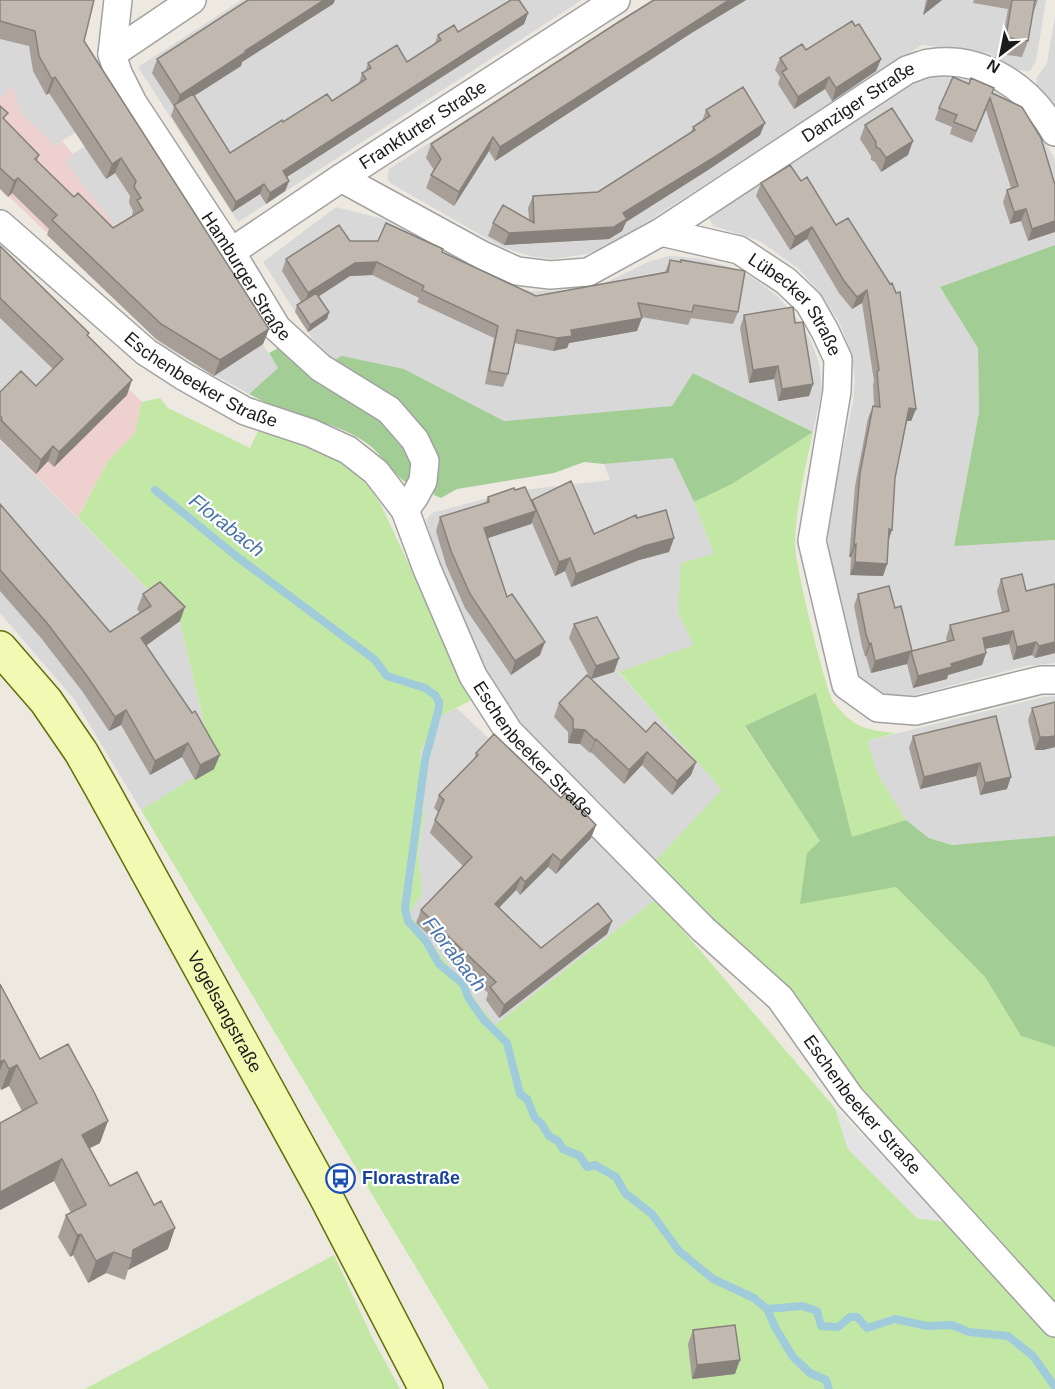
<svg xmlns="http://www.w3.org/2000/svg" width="1055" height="1389" viewBox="0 0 1055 1389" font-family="Helvetica,sans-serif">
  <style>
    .residential { fill: #d9d8d8 }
    .commercial { fill: #eed1cf }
    .grass { fill: #c3e8a5 }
    .forest { fill: #a2cd94 }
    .parking { fill: #e3e3e3 }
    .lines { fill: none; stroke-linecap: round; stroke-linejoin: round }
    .stream { stroke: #a0cbdb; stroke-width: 8 }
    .street-casing { stroke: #a2a2a2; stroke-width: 30 }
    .secondary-casing { stroke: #5f7004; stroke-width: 36 }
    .street { stroke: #fff; stroke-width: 27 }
    .secondary { stroke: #f2f9b2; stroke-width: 33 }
    .wall { fill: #a69e97 }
    .shaded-wall { fill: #87817b }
    .building { fill: #c1b8b0; stroke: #87817b; stroke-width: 1.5 }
    .labels { text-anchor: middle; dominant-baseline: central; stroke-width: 4.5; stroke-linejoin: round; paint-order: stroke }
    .street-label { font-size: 18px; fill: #1b1b1b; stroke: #fff }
    .transit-label { font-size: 18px; font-weight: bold; fill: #164399; stroke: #fff; text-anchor: start }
    .water-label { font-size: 20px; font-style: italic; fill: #4874aa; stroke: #fff }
  </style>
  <rect width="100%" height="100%" fill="#ede9e0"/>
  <path class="residential" d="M0,0L77,58L112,109L62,141L56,148L20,112L12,87L0,99Z
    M242,0H582L238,222L138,67Z
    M651,0H1046L1036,61L1030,71L1016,70L989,53L922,45L620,239L604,248L587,254L554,259L535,257L520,253L500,246L390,183L387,178L389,169Z
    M1055,16V108L1039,91L1036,83L1037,77L1047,63Z
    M941,74L984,82L1003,94L1023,112L1043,137L1055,160V245L940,287L978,347L979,412L954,545L1055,540V663L1027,666L911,696L887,695L872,690L858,676L830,559L828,539L830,512L853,402L855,379L851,351L839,322L820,293L799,269L760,241L713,226L709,217L712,212L911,83L924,77Z
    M121,123L278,368L249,394L163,346L122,305L65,162L73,154Z
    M336,207L383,219L488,277L510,286L532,291L577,290L601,285L648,262L669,256L697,258L728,266L752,277L776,295L795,316L810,339L819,363L822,389L813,432L693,373L672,406L504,421L404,369L328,363L263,262Z
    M0,265L84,346L0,430Z
    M0,440L180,622L214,766L141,810L74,699L0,613Z
    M673,458L694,502L714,554L678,613L695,645L619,673L723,790L655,861L598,800L553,762L516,726L463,632L441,573L426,520L432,513L514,491L610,480L604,464Z
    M1055,696V836L952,845L929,838L906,820L879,777L867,741L1043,697Z
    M457,708L552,799L556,796L656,899L495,1025L409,914L422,892L418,855L424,816L420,752L440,716Z"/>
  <path class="commercial" d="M12,86L20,112L56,147L62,141L73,154L66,162L151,274L122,305L0,188V99Z
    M84,346L142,402L135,434L108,461L78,518L0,440V430Z"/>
  <path class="grass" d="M160,398L168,408L250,448L259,429C289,440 322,448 348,465C362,474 372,491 381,505L472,700L440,716L420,752L424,816L418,855L422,893L409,914L495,1025L656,899L835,1108L848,1149L917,1218L946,1222L1055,1336V1389H489L141,810L214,765L180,622L78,518L108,461L135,433L142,402Z
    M813,432C805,469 796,506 795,544C794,560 826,693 834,703C854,728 866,730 896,733L867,741L879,777L906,820L852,838L816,694L745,727L820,841L800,903L896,887L985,977L1021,1036L1055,1047V1313L655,861L722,790L619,672L694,645L678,613L681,563L714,554L694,502L732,484Z
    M334,1255L372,1337L400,1389H85Z"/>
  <path class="forest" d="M1055,245V540L954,546L979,412L978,348L940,287Z
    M280,347C331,381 399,414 415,478L408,484C392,474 382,453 365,442C338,423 304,419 274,407C266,403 257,398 249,394L278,368L269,353Z
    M342,356L404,369L504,421L672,406L693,373L813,432L732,484L694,502L673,458L604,464L584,462L554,473L457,489L441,498L434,495L432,489L434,469L328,363Z
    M816,693L852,837L906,820L929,838L952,845L1055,836V1047L1021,1036L985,977L896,887L800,904L807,853L820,841L745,726Z"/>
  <path class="parking" d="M835,1108L946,1222L917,1218L848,1149Z"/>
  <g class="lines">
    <path class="stream" d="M155,490L236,556L374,659L387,676L425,688L435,695L439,702V708L425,760L405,909L408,921L426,941L439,964L463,984L469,999L484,1020L507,1043L520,1094L527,1099L535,1118L541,1123L549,1136L558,1141L563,1149L580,1156L587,1167L595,1165L616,1177L625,1193L652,1214L679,1251L713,1279L754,1298L767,1309L775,1327L793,1357L810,1373L826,1380L829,1389
      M767,1309L802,1306L817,1311L821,1326L838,1327L850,1317H857L867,1328L895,1319L927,1326L952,1325L969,1332L1008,1336L1033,1356L1055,1387"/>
    <defs>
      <g id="street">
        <path id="s1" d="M118,0L112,54L118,73L133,103L231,252L277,328L321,368L389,410L415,440L425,461L423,481L415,496L405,510"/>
        <path d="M112,54L192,0"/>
        <path id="s2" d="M341,178L482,255L517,271L550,275L588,272L661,232L907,70C914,68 922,64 929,63C982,55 1029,87 1055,132"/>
        <path id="s3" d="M0,224L146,352L183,376L245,411L311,433L348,450L376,472L405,510L427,569L473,676L509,732L703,929L780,998L850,1097L1055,1323"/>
        <path id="s4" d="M661,232L739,250L786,281L809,303L825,331L838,359L837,391L812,541L846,685L878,708L916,711L1041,680H1055"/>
        <path id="s5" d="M231,252L341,178L616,0"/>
      </g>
      <g id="secondary">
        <path id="s6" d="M0,648L46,701L81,752L102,789L324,1193L426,1389"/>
      </g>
    </defs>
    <use href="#street" class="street-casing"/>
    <use href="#secondary" class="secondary-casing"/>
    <use href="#street" class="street"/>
    <use href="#secondary" class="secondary"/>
  </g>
  <path class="wall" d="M0,0L84,41L269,329L263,344L214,376L156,339L47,235L49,229L12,193L8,197L0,189V106L5,120L39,155L37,161L74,197L113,228L132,216L133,211L129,203L130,196L115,173L106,179L49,93L46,95L33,71L29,46L0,39Z
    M248,0H335L333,4L242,62L241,66L194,96L230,153L283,122L332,101L359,83L362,73L365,72L368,63L407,62L434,45L438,35L458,32L528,13L524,24L287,177L289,181L285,191L266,204L260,194L232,212L171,116L174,107L152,73L157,59Z
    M654,0H746L693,32L495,161L489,151L454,206L426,188L431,175L434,170L426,158L431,144Z
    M926,0H942L923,15Z
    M974,0H1038L1033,13L1028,41L1022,57L1000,54L1008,9L973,3Z
    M806,50L881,59L876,71L832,101L825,89L794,109L778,84L780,77L775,70L780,58Z
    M969,84L992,93L1055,185L1028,241L1021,221L1010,224L1003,202L1007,190L1011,188L986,110L972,143L950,134L952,127L935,120L939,108Z
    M706,110L760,135L708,170L626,222L622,231L609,239L504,245L488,236L493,223L529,220L528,208L533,196L598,192L691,132L693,127L702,121Z
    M865,125L908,155L881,172L875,162L871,160V156L860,139Z
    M801,181L836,225L848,218L916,409L911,421H907L895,478L888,540L887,564L883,576L850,575L851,557H849L855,486L868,418L873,406H874L873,385L874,381L862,303L852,309L839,293L807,239L790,250L756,196L761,183Z
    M350,241L442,252L536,296L665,272L670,260L738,312L733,324L691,318L688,325L641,317L637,331L569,343L567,348L553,351L514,343L508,374L503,387L485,384L494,338L417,302L419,298L372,275L350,276L319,296L329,312L327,319L308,332L295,312L297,305L301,302L282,271L286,259Z
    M0,246L89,333L88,336L127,395L54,467L48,461L36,474L0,439V392L36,386L53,369L0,318Z
    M744,315L795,323L813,384L809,396L778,401L774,379L749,383L740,328Z
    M515,490L532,501V500L594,534L637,518L674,538L669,552L639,560L571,587L565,571L555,576L532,523L531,524L488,538L507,597L540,655L511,675L465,608L446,565L436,531L440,517L485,504L488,497Z
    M0,504L110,632L140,613L137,609L143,594L180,621L146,645L214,769L195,780L182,757L150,775L121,725L109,731L82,691L41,638L0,591Z
    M1001,579L1026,591L1055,589V653L1035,658L1032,655L1013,660L1009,644L985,649L986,653L982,665L948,675L947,679L913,688L907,664L871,673L866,656H865L862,646L854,606L858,594L895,608L912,651L947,642L946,638L950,625L1002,613L997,591Z
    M574,624L619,658L614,672L591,679L646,732L696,762L691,775L672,795L642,765L624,784L591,752L590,753L580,744L568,743V732L554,717L559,703L590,678L569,638Z
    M1055,702V747L1043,750H1035L1028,720L1032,708Z
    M996,716L1007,789L980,795L976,776L920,789L909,748L913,736Z
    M476,753L561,798L596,825L591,838L556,874L548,867L520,895L516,890L499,908L541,948L612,921L607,934L499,1018L486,1000L488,993L416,923L421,910L463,866L430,833L438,812L434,808L439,795L474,759Z
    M0,984L40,1059L100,1143L90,1148L110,1186L168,1249L128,1270L125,1280L106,1273L88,1283L73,1255L70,1257L58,1237L66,1215L71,1213L54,1181L0,1210V1123L22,1111L9,1086L1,1090L0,1088Z
    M693,1330L735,1374L692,1379L688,1344Z"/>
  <path class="shaded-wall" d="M324,0H335L333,4L242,62L241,66L175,108L180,95L245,51Z
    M729,0H746L693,32L495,161L500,147Z
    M928,0H942L923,15Z
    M528,13L524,24L279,182L283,171Z
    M881,59L876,71L832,101L836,88Z
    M55,77L49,93L46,95L52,79Z
    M829,77L825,89L794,109L798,97Z
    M765,123L760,135L708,170L626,222L622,231L609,239L504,245L509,233L623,213Z
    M493,137L489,151L454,206L459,192Z
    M913,141L908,155L881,172L886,158Z
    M121,158L115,173L106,179L112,164Z
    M18,178L12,193L8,197L14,181Z
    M289,181L285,191L266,204L270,193Z
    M264,184L260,194L232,212L236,202Z
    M1026,209L1021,221L1010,224L1014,212Z
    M1055,221V232L1028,241L1032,229Z
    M812,227L807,239L790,250L795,237Z
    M377,262L372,275L350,276L304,306L308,293L355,263Z
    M867,290L862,303L852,309L857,297Z
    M329,312L327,319L308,332L310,325Z
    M642,318L637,331L569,343L567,348L553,351L557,338L571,330Z
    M269,329L263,344L214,376L220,360Z
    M778,366L774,379L749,383L753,370Z
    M132,380L127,395L54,467L59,452Z
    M813,384L809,396L778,401L782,389Z
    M909,408L916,409L911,421H905Z
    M53,446L48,461L36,474L41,460Z
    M536,511L531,524L479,541L484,528Z
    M889,529L892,530L888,542Z
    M674,538L669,552L639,560L571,587L576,574L644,546Z
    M856,544L851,557H849L854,545Z
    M570,558L565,571L555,576L559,562Z
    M855,562L887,564L883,576L850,575Z
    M185,607L180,621L136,653L141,638Z
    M1013,631L1009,644L979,650L983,638Z
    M545,642L540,655L511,675L515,661Z
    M1036,642L1032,655L1013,660L1017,647Z
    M1055,642V653L1035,658L1039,646Z
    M871,643L866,656H865L869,644Z
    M911,651L907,664L871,673L875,661Z
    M986,653L982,665L948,675L947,679L913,688L918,676L951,664Z
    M619,658L614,672L591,679L596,666Z
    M126,710L121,725L109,731L115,717Z
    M573,729L585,730L580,744L568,743Z
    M1055,736V747L1043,750H1035L1040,737Z
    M596,739L591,752L590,753L595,740Z
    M188,743L182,757L150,775L155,761Z
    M647,752L642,765L624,784L629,770Z
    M220,755L214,769L195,780L200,765Z
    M696,762L691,775L672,795L677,781Z
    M980,763L976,776L920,789L924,777Z
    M1011,777L1007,789L980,795L985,783Z
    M596,825L591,838L556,874L561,861Z
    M553,854L548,867L520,895L525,882Z
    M521,877L516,890L490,917L495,904Z
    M612,921L607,934L499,1018L504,1005Z
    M4,1060L0,1071V1062Z
    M17,1065L9,1086L1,1090L9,1069Z
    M108,1121L100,1143L74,1156L82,1135Z
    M62,1159L54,1181L0,1210V1192Z
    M175,1228L168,1249L128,1270L132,1259L133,1250Z
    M81,1234L73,1255L70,1257L77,1235Z
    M114,1252L106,1273L88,1283L96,1261Z
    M740,1360L735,1374L692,1379L697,1365Z"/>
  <path class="building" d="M0,0H94L84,41L269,329L220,360L161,324L52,220L57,215L18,178L14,181L0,168V106L8,113L3,118L39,155L35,159L74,197L78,193L113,228L143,210L137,200L141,198L134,187L136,181L121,158L112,164L55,77L52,79L39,56L35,31L0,21Z
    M248,0H324L245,51L246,52L180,95L157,59Z
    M511,0H519L528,13L283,171L289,181L270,193L264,184L236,202L174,105L193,94L230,153L282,120L283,122L327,94L332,101L366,79L362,73L371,68L368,63L397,45L407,62L441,40L438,35L454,25L458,32Z
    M654,0H729L500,147L493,137L459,192L431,175L441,159L431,144L617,23Z
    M1012,0H1035L1028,41L1006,37Z
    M852,21L855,26L859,24L881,59L836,88L829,77L798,97L782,72L787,69L780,58L802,44L806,50Z
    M953,77L969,84L971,78L994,88L992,93L1022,107L1041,138L1055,185V221L1032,229L1026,209L1014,212L1007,190L1018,186L990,98L976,131L954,122L957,115L939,108Z
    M743,87L765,123L713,158L623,213L627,219L614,227L509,233L493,223L503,205L534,223L533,196L598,192L695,130L693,127L710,116L706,110Z
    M892,108L913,141L886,158L880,149L876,147V142L865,125Z
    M790,165L801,181L807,177L836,225L848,218L890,284L892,283L896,293L900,292L916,409L909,408L895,478L892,530L889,529L887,564L855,562L856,544L854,545L860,473L873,406L880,407L877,372L879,370L867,290L857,297L844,281L812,227L795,237L761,183Z
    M386,223L443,249L442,252L536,296L668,272L670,260L681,262V260L745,271L738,312L694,305L692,312L638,303L642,318L571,330L572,336L557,338L517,330L508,374L489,371L498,326L422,290L424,286L377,262L355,263L308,293L286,259L339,225L350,241H378Z
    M0,246L89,333L87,335L132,380L59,452L53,446L41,460L1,420L2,418L0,416V392L21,371L36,386L63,359L0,298Z
    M316,293L329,312L310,325L297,305Z
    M793,307L795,323L803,322L813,384L782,389L778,366L753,370L744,315Z
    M571,481L594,534L636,515L637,518L666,510L674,538L644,546L576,574L570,558L559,562L532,500Z
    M525,487L536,511L484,528L507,597L512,594L545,642L515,661L470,594L451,551L440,517L489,502L488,497L514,488L515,490Z
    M0,504L110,632L151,606L143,594L160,582L185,607L141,638L192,713L195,711L220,755L200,765L188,743L155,761L126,710L115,717L87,676L47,623L0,570Z
    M1022,574L1026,591L1054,584L1055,589V642L1039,646L1036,642L1017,647L1013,631L983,638L986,653L951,664L952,667L918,676L911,651L875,661L871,643L869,644L866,634L858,594L889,586L895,608L901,606L912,651L954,640L950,625L1009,611L1001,579Z
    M597,617L619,658L596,666L574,624Z
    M587,675L646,732L655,722L696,762L677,781L647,752L629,770L596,739L595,740L585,730L573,729V719L559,703Z
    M1055,702V736L1048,737H1040L1032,708Z
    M996,716L1011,777L985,783L980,763L924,777L913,736Z
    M494,734L561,798L565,793L596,825L561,861L553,854L525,882L521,877L495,904L541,948L598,903L612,921L504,1005L490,987L496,982L421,910L472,857L435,820L444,800L439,795L478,755L476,753Z
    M0,984L40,1059L68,1044L94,1092L108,1121L82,1135L110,1186L137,1172L154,1205L161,1201L175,1228L133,1250L132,1259L114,1252L96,1261L81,1234L77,1235L66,1215L86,1205L62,1159L0,1192V1123L37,1103L17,1065L9,1069L4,1060L0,1062Z
    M735,1325L740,1360L697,1365L693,1330Z"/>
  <defs>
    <symbol id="bus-ring" viewBox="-11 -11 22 22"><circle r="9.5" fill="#fff" stroke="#1a4fb4" stroke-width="1.5"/><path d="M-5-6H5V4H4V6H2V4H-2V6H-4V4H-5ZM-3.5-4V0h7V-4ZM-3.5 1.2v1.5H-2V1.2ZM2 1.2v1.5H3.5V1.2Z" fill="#1a4fb4"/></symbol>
  </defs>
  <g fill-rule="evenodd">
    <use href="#bus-ring" x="324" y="1162" width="33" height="33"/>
  </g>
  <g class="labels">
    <g class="street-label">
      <text stroke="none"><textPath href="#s2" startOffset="590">Danziger Straße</textPath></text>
      <text stroke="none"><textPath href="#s5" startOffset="230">Frankfurter Straße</textPath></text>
      <text stroke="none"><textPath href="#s1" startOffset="315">Hamburger Straße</textPath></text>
      <text stroke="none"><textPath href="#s4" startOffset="160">Lübecker Straße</textPath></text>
      <text stroke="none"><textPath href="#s3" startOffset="256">Eschenbeeker Straße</textPath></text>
      <text stroke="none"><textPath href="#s3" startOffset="778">Eschenbeeker Straße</textPath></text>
      <text stroke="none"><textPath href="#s6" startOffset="429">Vogelsangstraße</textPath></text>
      <text stroke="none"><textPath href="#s3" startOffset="1264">Eschenbeeker Straße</textPath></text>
    </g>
    <g class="transit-label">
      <text x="362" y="1178">Florastraße</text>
    </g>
    <g class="water-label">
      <text transform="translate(227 525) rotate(38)">Florabach</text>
      <text transform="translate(455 954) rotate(52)">Florabach</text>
    </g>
  </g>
  <g transform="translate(1001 54) rotate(212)" stroke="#ffffff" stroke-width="4.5" paint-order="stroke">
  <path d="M0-4.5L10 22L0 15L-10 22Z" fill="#1b1b1b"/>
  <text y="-9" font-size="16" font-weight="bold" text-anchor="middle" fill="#1b1b1b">N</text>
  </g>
</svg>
